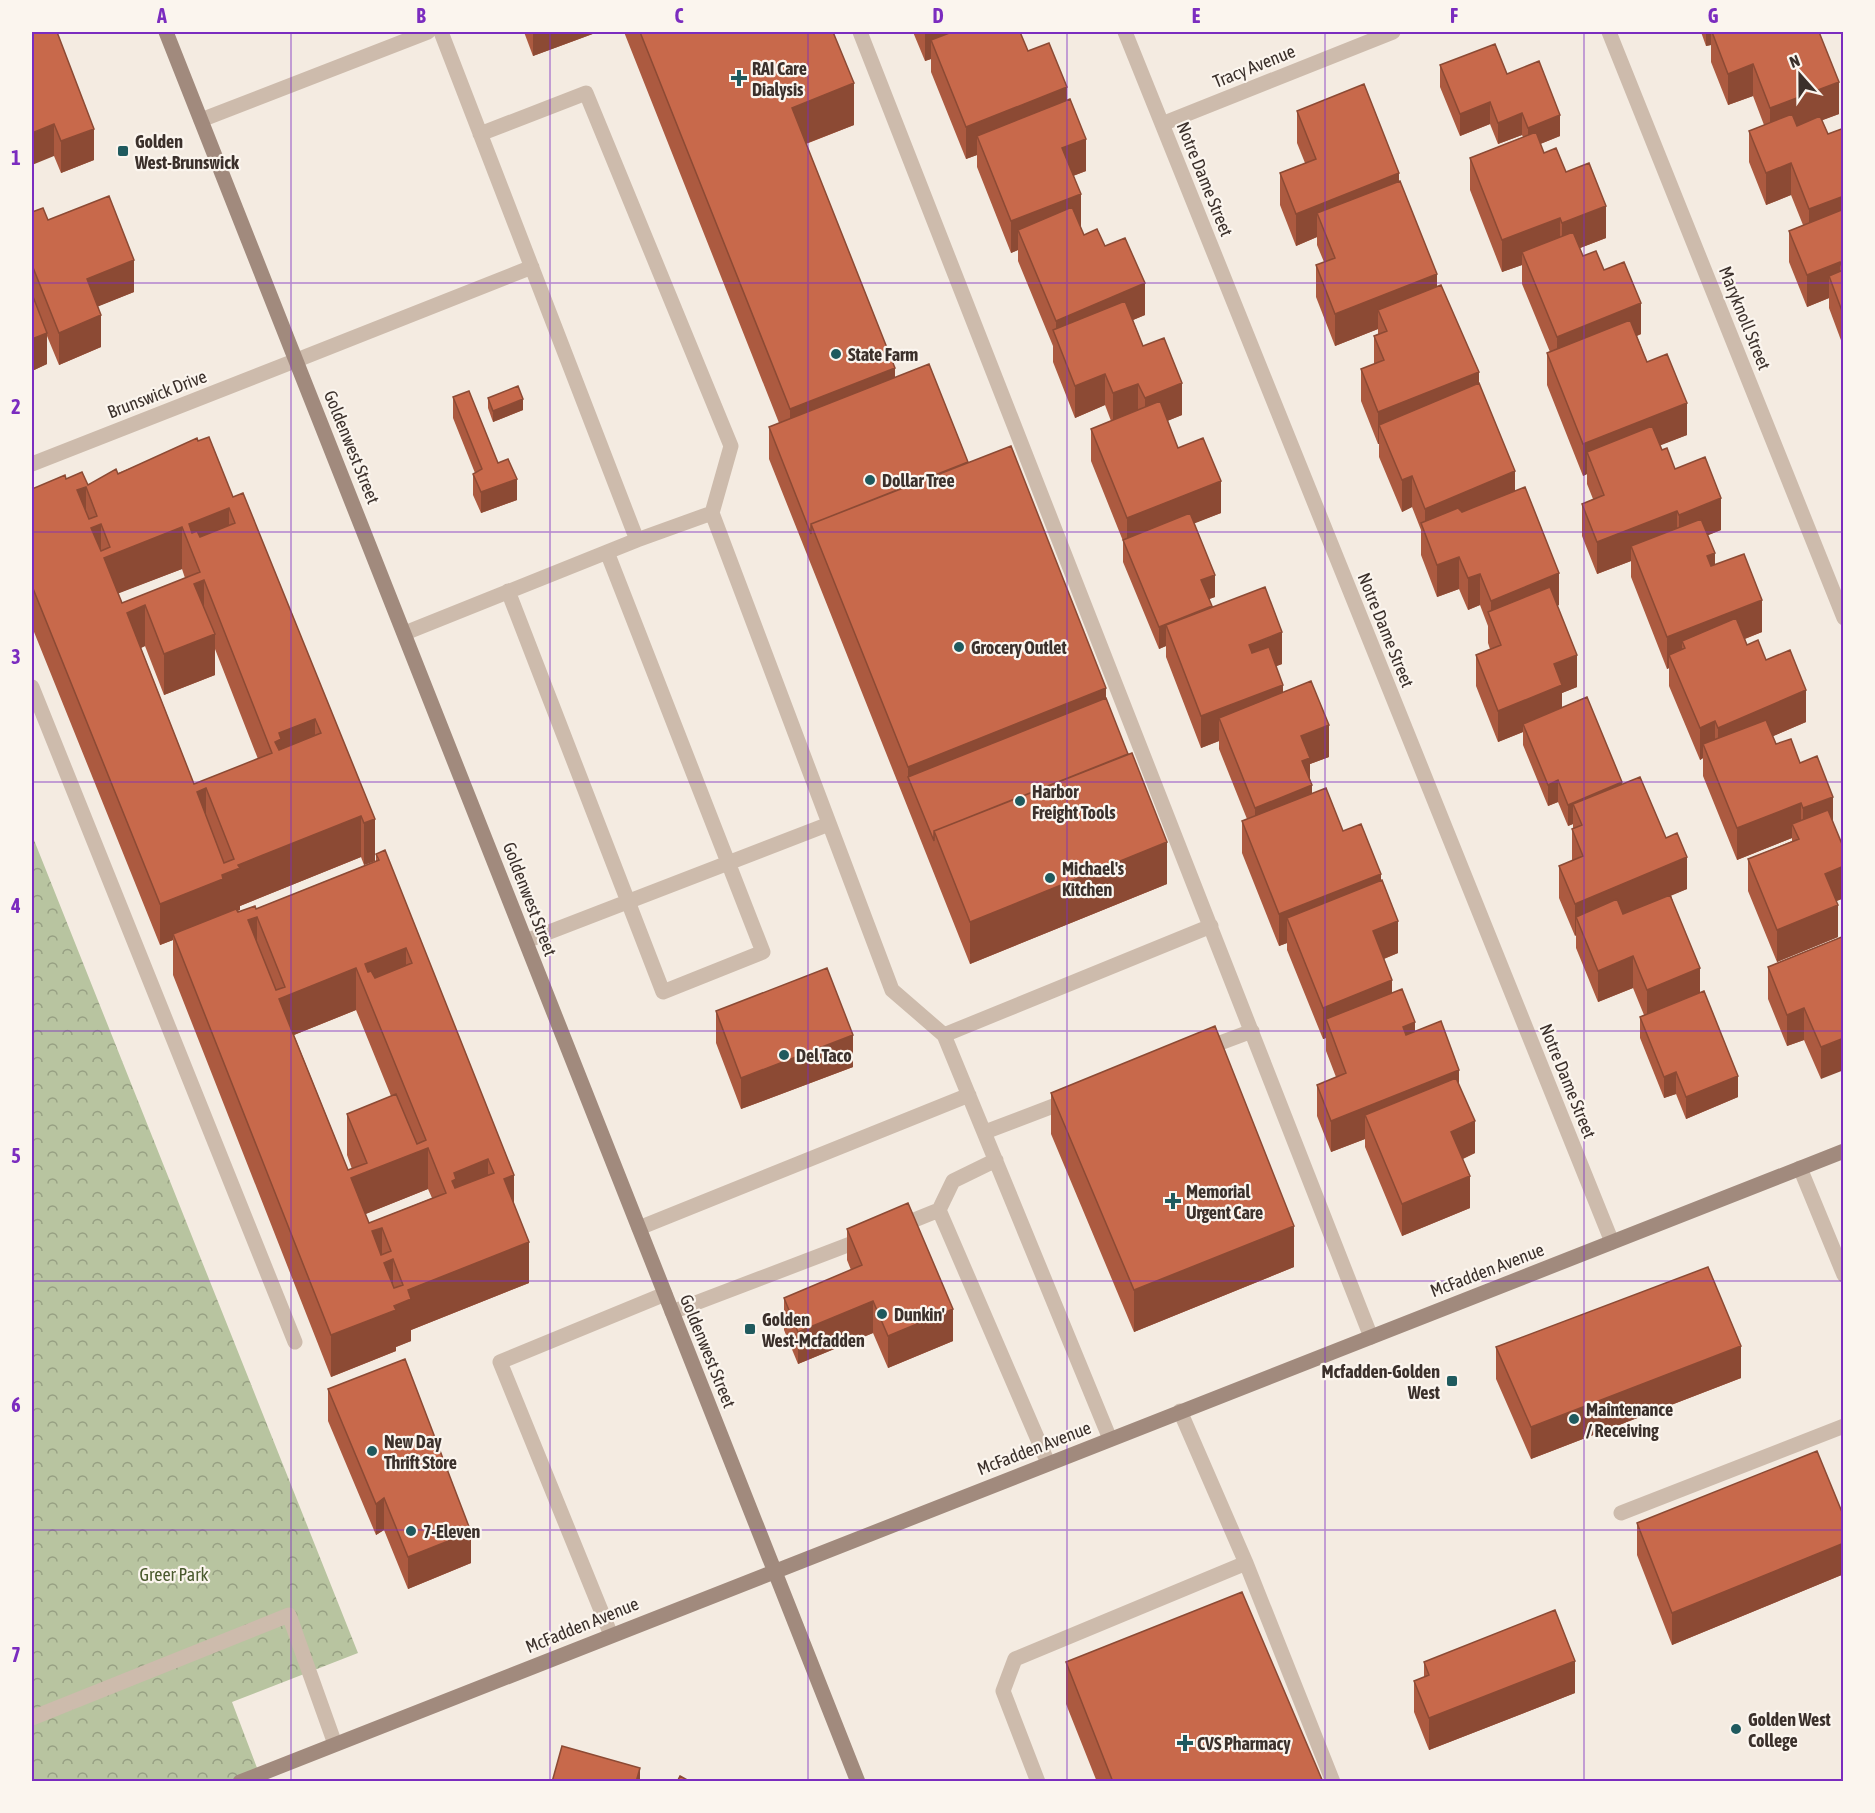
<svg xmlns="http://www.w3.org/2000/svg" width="1875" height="1813" viewBox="0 0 1875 1813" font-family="'Asap Condensed',sans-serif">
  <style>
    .forest { fill: url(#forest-crowns) }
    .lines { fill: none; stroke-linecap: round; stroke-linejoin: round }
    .lane { stroke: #cdbbac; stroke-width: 15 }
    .street { stroke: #cdbbac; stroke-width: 15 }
    .secondary { stroke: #a18a7d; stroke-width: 15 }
    .wall { fill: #ac5a40; fill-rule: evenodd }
    .shaded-wall { fill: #8c4a34 }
    .building { fill: #c8694b; stroke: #8c4a34; stroke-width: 1.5; fill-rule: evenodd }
    .grid { fill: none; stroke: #7b2cbf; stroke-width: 1.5; stroke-opacity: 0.55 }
    .poi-dot { fill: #1f5a5e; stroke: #fbf5ee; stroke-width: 2 }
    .labels { text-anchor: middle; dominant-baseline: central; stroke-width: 4.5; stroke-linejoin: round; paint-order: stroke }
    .street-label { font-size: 18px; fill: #3b302b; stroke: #fbf5ee }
    .poi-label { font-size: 18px; font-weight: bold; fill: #3b302b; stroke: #fbf5ee; text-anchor: start }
    .park-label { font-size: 18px; fill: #4a5a2e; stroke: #fbf5ee }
    .neatline { fill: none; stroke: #7b2cbf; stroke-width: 2 }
    .grid-label { font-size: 20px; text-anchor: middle; font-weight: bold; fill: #7b2cbf }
  </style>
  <defs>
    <pattern id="forest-crowns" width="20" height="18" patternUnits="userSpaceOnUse" patternTransform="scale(1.5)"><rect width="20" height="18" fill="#b8c4a0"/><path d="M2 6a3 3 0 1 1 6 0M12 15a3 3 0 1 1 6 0" fill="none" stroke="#97a083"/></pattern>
  </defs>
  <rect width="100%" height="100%" fill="#f4ebe1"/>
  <path class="forest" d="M32,835L358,1653L232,1702L262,1781H32Z"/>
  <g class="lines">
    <path class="lane" d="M441,32L637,540
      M860,32L1371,1337
      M201,120L428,32
      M480,134L586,93L731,446L712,513L892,990L944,1035L1110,1439
      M297,360L532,267
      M508,591L663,992L763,952L607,552
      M405,633L637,540L712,513
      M32,687L295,1342
      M526,941L829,824
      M944,1035L1211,926
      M1204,1049L1252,1031
      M985,1132L1069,1100
      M1800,1168L1844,1275
      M939,1210L953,1181L996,1160
      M897,1227L939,1210L1048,1463
      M639,1228L969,1095
      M672,1312L866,1238
      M1180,1411L1246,1563L1333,1782
      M1621,1513L1844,1426
      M611,1635L500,1362L665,1294
      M32,1718L289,1615L335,1744
      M1038,1782L1003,1691L1015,1659L1246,1563"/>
    <path class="street" d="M1125,32L1612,1242
      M1609,32L1844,618
      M1162,124L1393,32
      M32,464L297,360"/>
    <path class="secondary" d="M166,32L858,1782
      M240,1782L1844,1151"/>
  </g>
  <path class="wall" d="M32,32L94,160L61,173L54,156Z
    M524,32H598L533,56Z
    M624,32H833L854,125L806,144L895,377L968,462L1106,698L1167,884L970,964L769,459V427L779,423Z
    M913,32H1020L1028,51L1067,100L1086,171L1073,176L1080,226L1084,235L1105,246L1145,315L1133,320L1143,346L1182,415L1167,421L1178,448L1221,513L1194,523L1215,597L1209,599L1212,608L1282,664L1276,666L1283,692L1329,757L1310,764V781L1312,793L1381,880L1398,953L1384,959L1392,993L1415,1032L1459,1085L1475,1153L1463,1159L1470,1208L1402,1236L1365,1147V1139L1331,1152L1317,1116V1085L1336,1077L1326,1051V1038L1323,1039L1287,950V943L1279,946L1242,853V821L1247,819L1219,749V741L1201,748L1166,657V646L1159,649L1123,562V541L1091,461V429L1111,421L1105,405L1075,418L1053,362V346L1018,261V250L1011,253L977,167V155L966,159L931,72V59L925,61Z
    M1701,32H1819L1839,114L1822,120L1828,134L1844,128L1842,343L1829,308V298L1807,307L1789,262V231L1803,225L1791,195L1766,205L1749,162V131L1764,125L1753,96L1728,105L1711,62V45L1706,46Z
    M1440,65L1507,74L1560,136L1540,144L1544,153L1566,172L1606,238L1580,248L1583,256L1604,270L1641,334L1637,336L1647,362L1687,435L1660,445L1662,450L1721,530L1708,535L1715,565L1762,632L1745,639L1747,645L1766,660L1806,722L1773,736L1776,744L1800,763L1833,823L1844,898L1836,901L1838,937L1777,962L1748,891V859L1792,841V838L1737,860L1703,776V758L1700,760L1669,686V668L1667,669L1631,577V561L1597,574L1582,536V504L1593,499L1587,484V474L1583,476L1547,385V353L1550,352L1522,284V265L1502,272L1470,190V158L1523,137L1522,135L1498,144L1490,124L1460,136L1440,87Z
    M1297,111L1399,181L1437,287L1479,385L1515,491L1559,605L1557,606L1577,687L1562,693V707L1622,784L1687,889L1671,895L1700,993L1738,1097L1686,1119L1676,1094L1664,1098L1640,1038V1017L1644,1015L1633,988L1598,1002L1576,948V935L1575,936L1559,898V866L1572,861V829L1573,828V824L1568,826L1558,802L1548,806L1523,745V732L1498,742L1476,686V655L1490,649L1488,643V626L1480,605L1468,610L1459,589L1437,597L1421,555V530L1412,507L1402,512L1379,457V444H1378L1361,401V369L1374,364V336L1378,334V329L1335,346L1316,297V265L1324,262L1317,245V237L1296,246L1280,205V173L1305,163L1297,143Z
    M32,212L48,220L134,292L98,306L101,347L59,365L47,336V364L32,371Z
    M453,397L498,463L517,500L481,513L473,495V474L475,473L453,418Z
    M488,398L523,410L493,422L488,408Z
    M198,441L233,497L375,819V861L364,865L361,857L240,906V910L237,911L238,912L256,909L376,861V854L514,1204L529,1283L411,1330V1341L396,1347V1351L331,1377L173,975V940L160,945L32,627V489L66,479L88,485ZM182,569L185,578L122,603L118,593ZM145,646L164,695L215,675V649L258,759L194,784L141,648ZM356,1010L391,1096L347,1114V1155L352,1169L348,1170L294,1035ZM428,1189L432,1198L369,1223L365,1214Z
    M1844,936L1821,1079L1804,1040L1787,1046L1768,999V967Z
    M716,1011L853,1067L741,1109L716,1043Z
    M1051,1093L1294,1267L1134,1332L1051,1134Z
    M847,1229L953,1341L888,1368L873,1333L798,1364L784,1330V1298L851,1270L847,1260Z
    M1496,1347L1741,1378L1531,1459L1496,1379Z
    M328,1389L471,1563L408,1589L384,1530L376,1535L328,1421Z
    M1844,1517V1574L1672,1645L1637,1555V1523Z
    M1066,1662L1323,1782H1097L1066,1704Z
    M1424,1662L1575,1693L1429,1750L1414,1712V1681L1424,1677Z"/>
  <path class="shaded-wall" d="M533,32H598L533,56Z
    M925,32H979L931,40V59L925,61Z
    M1706,32H1711V45L1706,46Z
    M1753,64V96L1728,105V74Z
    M1839,82V114L1770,140V108Z
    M854,83V125L792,149V108Z
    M1067,87V119L977,136V155L966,159V127Z
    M1490,102V124L1460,136V114Z
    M1522,113V135L1498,144V123Z
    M1560,115V136L1528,149V128Z
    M54,124V156L32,165V133Z
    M94,129V160L61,173V141Z
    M1086,139V171L1062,180V148Z
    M1791,163V195L1766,205V173Z
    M1399,173V205L1317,213V237L1296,246V214Z
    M1081,194V226L1018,230V250L1011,253V221Z
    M1844,196V227L1809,241V209Z
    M1606,206V238L1562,255V223Z
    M1560,218V250L1522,252V265L1502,272V240Z
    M134,260V292L87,311V279Z
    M1840,262V294L1829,276V298L1807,307V275Z
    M1437,274V305L1378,310V329L1335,346V314Z
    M1145,283V315L1061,350L1056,337V321Z
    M1641,303V334L1557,369V337Z
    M1844,310V342L1842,343V311Z
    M101,315V347L59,365V333Z
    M47,333V364L32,371V339Z
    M895,368V409L790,451V409Z
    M1479,372V404L1379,425V444H1378V412Z
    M1105,374V405L1075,418V386Z
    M1182,383V415L1145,430V398Z
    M1138,384V415L1113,425V393Z
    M523,399V410L493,422V411Z
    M1687,403V435L1595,471L1587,452V474L1583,476V444Z
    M1515,471V503L1425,534V509Z
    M1412,476V507L1402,512V480Z
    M517,479V500L481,513V492Z
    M1221,481V513L1127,550V518Z
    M86,487V529L77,490Z
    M1721,498V530L1679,547V515Z
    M229,508V550L189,547V524Z
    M1677,511V543L1631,546V561L1597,574V542Z
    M101,524V565L91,528Z
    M182,527V569L104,599V558Z
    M1715,553V585L1707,556Z
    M1459,557V589L1437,597V565Z
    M1559,573V605L1496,631L1491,619V601Z
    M1480,574V605L1468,610V578Z
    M1215,575V597L1201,602V580Z
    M204,580V622L194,584Z
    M1762,600V632L1685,662V648L1682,641V663L1669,655V668L1667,669V637Z
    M145,605V646L127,654V613Z
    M1212,606V627L1166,625V646L1159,649V627Z
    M1282,632V664L1249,677V645Z
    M215,634V675L164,695V654Z
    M1577,655V687L1562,693V716L1523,724V732L1498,742V711L1554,664Z
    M1283,685V716L1219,718V741L1201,748V716Z
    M1106,688V729L908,777V767Z
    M1806,690V722L1718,760V728Z
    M315,719V760L281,774L275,742L279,733Z
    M1715,721V753L1703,744V758L1700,760V728Z
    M1329,725V757L1310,764V785H1312V817L1255,840V808L1301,736Z
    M1558,780V802L1548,806V785Z
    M1622,782V804H1573V824L1568,826V805Z
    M206,788V829L197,792Z
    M1833,797V828L1803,840V808Z
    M1801,803V834L1792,824V838L1737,860V828Z
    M361,816V857L240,906V910L173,934V940L160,945V904L222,875L238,865Z
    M375,819V861L364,865V823Z
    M1167,842V884L970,964V922Z
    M1687,857V889L1583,933L1576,917V935L1575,936V904Z
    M1844,866V898L1825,906V874Z
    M1381,874V905L1287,918V943L1279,946V914Z
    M1838,905V937L1777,962V930Z
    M257,917V958L248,920Z
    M1398,921V953L1373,963V931Z
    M406,948V989L365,990V964Z
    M1633,956V988L1598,1002V971Z
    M356,968V1010L279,1041V999Z
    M1700,968V1000L1647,1021V990Z
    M1392,980V1011L1326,1019V1038L1323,1039V1008Z
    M1804,1008V1040L1787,1046V1015Z
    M1415,1022V1054L1403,1027Z
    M853,1035V1067L741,1109V1078Z
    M1844,1038V1070L1821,1079V1047Z
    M1459,1070V1102L1365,1115V1139L1331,1152V1121Z
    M1676,1072V1094L1664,1098V1077Z
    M1738,1076V1097L1686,1119V1097Z
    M1475,1121V1153L1451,1164V1132Z
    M428,1148V1189L351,1220V1178Z
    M488,1159V1201L452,1222V1181L454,1173Z
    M514,1175V1216L504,1179Z
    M1470,1176V1208L1402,1236V1204Z
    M1294,1226V1267L1134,1332V1290Z
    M382,1228V1269L372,1231Z
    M529,1242V1283L411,1330V1341L396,1347V1351L331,1377V1335L394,1306L408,1290Z
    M393,1259V1301L384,1263Z
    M873,1301V1333L798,1364V1332Z
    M953,1309V1341L888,1368V1336Z
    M1741,1346V1378L1531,1459V1427Z
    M384,1498V1530L376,1535V1504Z
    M471,1532V1563L408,1589V1557Z
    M1844,1543V1574L1672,1645V1613Z
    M1575,1661V1693L1429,1750V1718Z
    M640,1768V1782H636Z"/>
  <path class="building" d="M32,32H57L94,129L61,141L54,124L32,133Z
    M640,32H833L854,83L792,108L895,368L790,409Z
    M952,32H1020L1028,51L1049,43L1067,87L966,127L931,40Z
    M1712,32H1819L1839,82L1770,108L1753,64L1728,74Z
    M1495,44L1507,74L1539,61L1560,115L1528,128L1522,113L1498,123L1490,102L1460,114L1440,65Z
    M1364,84L1399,173L1296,214L1280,173L1316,159L1297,111Z
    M1070,99L1086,139L1062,148L1081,194L1011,221L977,136Z
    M1792,114L1797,126L1820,116L1828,134L1844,128V196L1809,209L1791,163L1766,173L1749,131Z
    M1536,132L1544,153L1556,148L1566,172L1589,163L1606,206L1562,223L1560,218L1502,240L1470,158Z
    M1400,181L1437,274L1335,314L1316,265L1335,258L1317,213Z
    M109,196L134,260L87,279L101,315L59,333L32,265V212L43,208L48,220Z
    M1072,207L1084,235L1097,229L1105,246L1125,238L1145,283L1056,321L1018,230Z
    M1844,209V310L1842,311L1829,276L1843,270L1840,262L1807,275L1789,231Z
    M1573,232L1583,256L1596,251L1604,270L1624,262L1641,303L1557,337L1522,252Z
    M1441,285L1479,372L1378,412L1361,369L1384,360L1374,336L1387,331L1378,310Z
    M32,294L47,333L32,339Z
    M1125,301L1143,346L1164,338L1182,383L1145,398L1138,384L1113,393L1105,374L1075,386L1053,330Z
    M1630,320L1647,362L1667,354L1687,403L1583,444L1547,353Z
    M929,364L968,462L811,524V534L769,427Z
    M1479,383L1515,471L1425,509L1412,476L1402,480L1379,425Z
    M518,386L523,399L493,411L488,398Z
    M469,391L498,463L508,459L517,479L481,492L473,474L482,469L453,397Z
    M1160,401L1178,448L1203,438L1221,481L1127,518L1091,429Z
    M1652,426L1662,450L1667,448L1675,469L1705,457L1721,498L1679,515L1677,511L1597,542L1582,504L1604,495L1587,452Z
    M209,437L233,497L243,493L375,819L364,823L361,816L238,865L240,868L222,875L223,879L160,904L32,586V489L65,475L66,479L82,472L88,485L116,469L118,474L197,438L198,441ZM86,487L97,516L89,519L77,490ZM229,508L235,523L200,537L197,531L192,533L189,524ZM101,524L110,547L101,551L91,528ZM182,527L200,572L122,603L104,558ZM204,580L272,753L194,784L127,613L145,605L164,654L215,634L194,584ZM315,719L321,733L279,750L275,742L281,739L279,733ZM206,788L234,859L224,863L197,792Z
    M1011,446L1106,688L908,767L811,524Z
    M1525,487L1559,573L1491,601L1480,574L1468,578L1459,557L1437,565L1421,523L1458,508L1462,512Z
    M1190,513L1215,575L1201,580L1212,606L1159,627L1123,540Z
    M1701,519L1715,553L1707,556L1711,566L1744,554L1762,600L1667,637L1631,546Z
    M1265,587L1282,632L1249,645L1252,653L1269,647L1283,685L1201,716L1166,625Z
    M1550,587L1577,655L1554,664L1562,685L1498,711L1476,655L1501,645L1488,612Z
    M1736,618L1747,645L1758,640L1766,660L1790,650L1806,690L1718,728L1715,721L1700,728L1669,655L1685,648L1682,641Z
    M1311,681L1329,725L1301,736L1310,758L1302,761L1312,785L1255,808L1219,718Z
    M1587,697L1622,782L1568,805L1558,780L1548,785L1523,724Z
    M1106,698L1128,754L934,831V841L908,777Z
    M1766,720L1776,744L1791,739L1800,763L1817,756L1833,797L1803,808L1801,803L1737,828L1703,744Z
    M1132,753L1167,842L970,922L934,831Z
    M1640,777L1666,838L1677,833L1687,857L1575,904L1559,866L1583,856L1572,829L1582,825L1573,804Z
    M1326,788L1343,831L1361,824L1381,874L1279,914L1242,821Z
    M1828,810L1844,849V866L1825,874L1838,905L1777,930L1748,859L1799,839L1792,824Z
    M385,850L514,1175L504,1179L529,1242L408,1290L411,1299L394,1306L396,1310L331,1335L173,934L236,909L238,912L255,906L256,909L379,860L376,854ZM257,917L285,987L276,990L248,920ZM406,948L412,963L375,978L371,971L368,972L365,964ZM356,968L426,1140L417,1144L396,1094L347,1114L367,1163L348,1170L279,999ZM428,1148L446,1193L369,1223L351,1178ZM488,1159L494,1173L455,1188L452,1181L456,1179L454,1173ZM382,1228L391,1251L381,1255L372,1231ZM393,1259L403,1285L394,1288L384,1263Z
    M1382,880L1398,921L1373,931L1392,980L1323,1008L1287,918Z
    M1670,895L1700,968L1647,990L1633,956L1598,971L1576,917L1617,899L1623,914Z
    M1844,936V1038L1821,1047L1804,1008L1787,1015L1768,967Z
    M827,968L853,1035L741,1078L716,1011Z
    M1402,989L1415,1022L1403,1027L1406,1035L1441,1021L1459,1070L1331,1121L1317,1085L1346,1073L1326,1019Z
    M1704,991L1738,1076L1686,1097L1676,1072L1664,1077L1640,1017Z
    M1215,1026L1294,1226L1134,1290L1051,1093Z
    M1456,1078L1475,1121L1451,1132L1470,1176L1402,1204L1365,1115Z
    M908,1203L953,1309L888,1336L873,1301L798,1332L784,1298L862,1265L847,1229Z
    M1708,1267L1741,1346L1531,1427L1496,1347Z
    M405,1359L471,1532L408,1557L384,1498L376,1504L328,1389Z
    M1817,1451L1844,1517V1543L1672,1613L1637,1523Z
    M1242,1592L1323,1782H1113L1066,1662Z
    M1555,1610L1575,1661L1429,1718L1414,1681L1429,1675L1424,1662Z
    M562,1746L640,1768L636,1782H552Z
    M680,1776L691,1782H677Z"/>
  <path class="grid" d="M291,32V1782M550,32V1782M808,32V1782M1067,32V1782M1325,32V1782M1584,32V1782M32,283H1844M32,532H1844M32,782H1844M32,1031H1844M32,1281H1844M32,1530H1844"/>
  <g class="poi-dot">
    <path d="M736 69h6v6h6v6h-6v6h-6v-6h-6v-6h6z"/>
    <rect x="117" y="145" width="12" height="12" rx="3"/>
    <circle cx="836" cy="354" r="6"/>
    <circle cx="870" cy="480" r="6"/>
    <circle cx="959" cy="647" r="6"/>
    <circle cx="1020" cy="801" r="6"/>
    <circle cx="1050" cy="878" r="6"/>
    <circle cx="784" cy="1055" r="6"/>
    <path d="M1170 1192h6v6h6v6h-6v6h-6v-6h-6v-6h6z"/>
    <circle cx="882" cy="1314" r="6"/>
    <rect x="744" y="1323" width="12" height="12" rx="3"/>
    <rect x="1446" y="1375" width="12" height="12" rx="3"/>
    <circle cx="1574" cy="1419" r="6"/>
    <circle cx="372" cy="1451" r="6"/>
    <circle cx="411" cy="1531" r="6"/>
    <circle cx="1736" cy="1729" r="6"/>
    <path d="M1182 1734h6v6h6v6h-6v6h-6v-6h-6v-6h6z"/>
  </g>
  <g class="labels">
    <g class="street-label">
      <text transform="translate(1254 66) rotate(-22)">Tracy Avenue</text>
      <text transform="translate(1205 179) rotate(68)">Notre Dame Street</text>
      <text transform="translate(1745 318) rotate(68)">Maryknoll Street</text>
      <text transform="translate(157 394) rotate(-21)">Brunswick Drive</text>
      <text transform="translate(352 447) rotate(68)">Goldenwest Street</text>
      <text transform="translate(1386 630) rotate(68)">Notre Dame Street</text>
      <text transform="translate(530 899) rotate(69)">Goldenwest Street</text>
      <text transform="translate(1568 1081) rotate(68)">Notre Dame Street</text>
      <text transform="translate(1487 1270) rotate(-21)">McFadden Avenue</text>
      <text transform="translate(708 1351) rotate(68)">Goldenwest Street</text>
      <text transform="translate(1034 1448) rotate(-21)">McFadden Avenue</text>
      <text transform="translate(582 1625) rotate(-22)">McFadden Avenue</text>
    </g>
    <g class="poi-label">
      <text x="752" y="68">RAI Care<tspan x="752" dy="21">Dialysis</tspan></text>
      <text x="135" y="141">Golden<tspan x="135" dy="21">West-Brunswick</tspan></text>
      <text x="848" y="354">State Farm</text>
      <text x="882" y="480">Dollar Tree</text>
      <text x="971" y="647">Grocery Outlet</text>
      <text x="1032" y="791">Harbor<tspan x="1032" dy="21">Freight Tools</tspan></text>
      <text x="1062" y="868">Michael's<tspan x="1062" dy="21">Kitchen</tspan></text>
      <text x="796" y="1055">Del Taco</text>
      <text x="1186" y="1191">Memorial<tspan x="1186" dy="21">Urgent Care</tspan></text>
      <text x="894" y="1314">Dunkin'</text>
      <text x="762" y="1319">Golden<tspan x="762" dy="21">West-Mcfadden</tspan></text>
      <text x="1440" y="1371" text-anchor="end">Mcfadden-Golden<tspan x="1440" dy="21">West</tspan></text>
      <text x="1586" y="1409">Maintenance<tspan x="1586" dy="21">/ Receiving</tspan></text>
      <text x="384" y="1441">New Day<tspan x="384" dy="21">Thrift Store</tspan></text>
      <text x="423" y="1531">7-Eleven</text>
      <text x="1748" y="1719">Golden West<tspan x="1748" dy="21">College</tspan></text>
      <text x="1197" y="1743">CVS Pharmacy</text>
    </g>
    <g class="park-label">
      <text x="174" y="1574">Greer Park</text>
    </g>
  </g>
  <rect width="1875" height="1813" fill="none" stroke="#fbf5ee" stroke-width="66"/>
  <g transform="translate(1800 75) rotate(339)" stroke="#fbf5ee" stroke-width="4.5" paint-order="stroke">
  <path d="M0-4.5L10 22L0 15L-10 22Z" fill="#3b302b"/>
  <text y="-9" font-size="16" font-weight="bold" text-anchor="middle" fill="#3b302b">N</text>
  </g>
  <rect x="33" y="33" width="1809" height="1747" class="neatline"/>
  <g class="grid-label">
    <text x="162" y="23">A</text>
    <text x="421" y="23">B</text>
    <text x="679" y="23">C</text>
    <text x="938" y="23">D</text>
    <text x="1196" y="23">E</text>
    <text x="1454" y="23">F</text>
    <text x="1713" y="23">G</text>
    <text x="16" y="165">1</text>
    <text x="16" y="414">2</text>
    <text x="16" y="664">3</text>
    <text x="16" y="913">4</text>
    <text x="16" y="1163">5</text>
    <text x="16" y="1412">6</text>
    <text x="16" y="1662">7</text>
  </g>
</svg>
